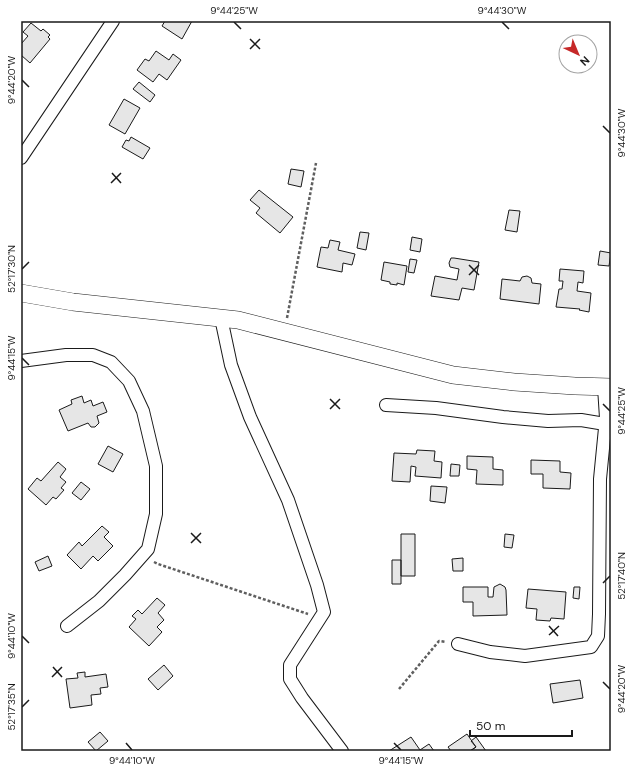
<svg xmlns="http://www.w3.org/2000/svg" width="632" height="772" viewBox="0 0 632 772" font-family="'DM Sans',sans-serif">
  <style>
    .building { fill: #e6e6e6; stroke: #1a1a1a }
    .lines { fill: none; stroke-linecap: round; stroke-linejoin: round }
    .minor-casing { stroke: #1a1a1a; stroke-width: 14 }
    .secondary-casing { stroke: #1a1a1a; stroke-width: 18 }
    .path { stroke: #5f5f5f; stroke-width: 2.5; stroke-dasharray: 3 2; stroke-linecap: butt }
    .minor { stroke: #fff; stroke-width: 12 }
    .secondary { stroke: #fff; stroke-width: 17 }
    .ticks { fill: none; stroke: #1a1a1a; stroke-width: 1.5 }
    .neatline { fill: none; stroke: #1a1a1a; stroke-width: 1.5 }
    .ticks-label { font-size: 10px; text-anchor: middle; fill: #1a1a1a }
  </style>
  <rect width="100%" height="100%" fill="#fff"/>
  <path class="building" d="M165,21H192L182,39L162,26Z
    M31,23L41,31L43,29L50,35L48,37L50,39L30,63L21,55V44L28,36L23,32Z
    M156,51L169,60L173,54L181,60L167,80L159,74L153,82L137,70L145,59L149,61Z
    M139,82L155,95L150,102L133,89Z
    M124,99L140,108L125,134L109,125Z
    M131,137L150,148L143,159L122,147L126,140L129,141Z
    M291,169L304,171L301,187L288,184Z
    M259,190L293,217L280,233L256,213L260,208L250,200Z
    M509,210L520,211L517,232L505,230Z
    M360,232L369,233L366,250L357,248Z
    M412,237L422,239L420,252L410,250Z
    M330,240L340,242L338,250L355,254L352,265L343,263L342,272L317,267L321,247L328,248Z
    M600,251L611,253L609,266L598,265Z
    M451,258H454L479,262L474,290L462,288L459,300L431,296L435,276L457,280L459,269L450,267L449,263Z
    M410,259L417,260L414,273L408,272Z
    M384,262L407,266L404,285L397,283V285L390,284V282L381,280Z
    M560,269L584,271L583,283L578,282L577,291L591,293L589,312L579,310L580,309L556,307L559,289H562L563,281H559Z
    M527,276L531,278L532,283L541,284L539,304L500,299L502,279L520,281L522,277Z
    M82,396L84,403L91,400L93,406L103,402L107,412L97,416L99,423L95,427H91L88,423L68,431L59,410L72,404L71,400Z
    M108,446L123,454L113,472L98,464Z
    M417,450L435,451L434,461L442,462L441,478L415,476L416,467L411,466L410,482L392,481L394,453L416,454Z
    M467,456L493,457V469L503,470V485L476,484L477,470L467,469Z
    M531,460L560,461V472L571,473L570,489L543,488V474H531Z
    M58,462L66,469L60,477L66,482L61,488L64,490L56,499L53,497L46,505L28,489L37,478L41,481Z
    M451,464L460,465L459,476H450Z
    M81,482L90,489L81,500L72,493Z
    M431,486L447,487L445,503L430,501Z
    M102,526L109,532L104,537L113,546L98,561L93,556L81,569L67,555L79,542L82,546Z
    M401,534H415V576H401Z
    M505,534L514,535L512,548L504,547Z
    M48,556L52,566L39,571L35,562Z
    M463,558V571H453L452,559Z
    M392,560H401V584H392Z
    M500,584L505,587L506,590L507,615L473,616V602H463V587H488V597H493L494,587Z
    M574,587H580L579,599L573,598Z
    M528,589L566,592L564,619L551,618L550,621L536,620L537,609L526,608Z
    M157,598L165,605L158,613L164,620L157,627L162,632L149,646L129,627L136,619L132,616L138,610L142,614Z
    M164,665L173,676L158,690L148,679Z
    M85,672V677L106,674L108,687L100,688L101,694L91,695L92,705L70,708L66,679L78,678L77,673Z
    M580,680L583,698L553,703L550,684Z
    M100,732L108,741L96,751L88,742Z
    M467,734L476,747L470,751H451L448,747Z
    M411,737L420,750L429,744L434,751H389Z
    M476,737L486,751H470L476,747L471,741Z"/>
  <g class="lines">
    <defs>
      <path id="minor" d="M21,158L113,21
        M221,318L231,365L250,417L288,500L317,585L324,612L290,665V679L302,698L342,751
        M21,361L66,355H93L111,362L129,381L143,411L156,466V514L148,549L125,575L99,601L67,626
        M386,405L436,408L503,417L548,421L581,420L605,424
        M458,644L490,652L525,656L591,647L598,636L599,614L600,479L606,418L604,387"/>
      <path id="secondary" d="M21,293L73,302L238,320L453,375L514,382L575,386L611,387"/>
    </defs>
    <use href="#minor" class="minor-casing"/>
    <use href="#secondary" class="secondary-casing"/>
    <path class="path" d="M287,318L316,163
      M154,562L158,564L308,614
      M399,689L439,641L446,642"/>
    <use href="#minor" class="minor"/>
    <use href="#secondary" class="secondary"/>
  </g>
  <path class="ticks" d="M234,22L241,29M502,22L509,29M250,39L260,49M250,49L260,39M22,80L29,87M603,126L610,133M112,173L121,183M111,183L121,173M469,265L479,275M22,269L29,262M469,275L479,265M22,358L29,365M330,399L340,409M603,404L610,411M330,409L340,399M191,533L201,543M191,543L201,533M603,583L610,576M549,626L558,636M549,635L559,626M22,636L29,643M53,667L62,677M52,677L62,667M603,682L610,689M22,707L29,700M126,743L132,750M394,743L401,750"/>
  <rect width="632" height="772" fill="none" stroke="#ffffff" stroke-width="44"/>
  <g transform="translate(578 54) rotate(136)"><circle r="19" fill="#ffffff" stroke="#a3a3a3"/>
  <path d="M0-3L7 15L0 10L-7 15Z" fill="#c62828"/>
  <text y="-6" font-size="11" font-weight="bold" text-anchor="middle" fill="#1a1a1a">N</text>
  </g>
  <path d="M470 730v6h102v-6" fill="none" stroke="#1a1a1a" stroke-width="2"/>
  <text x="476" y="730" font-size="12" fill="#1a1a1a" stroke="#ffffff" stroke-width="3" paint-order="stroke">50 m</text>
  <rect x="22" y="22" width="588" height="728" class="neatline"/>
  <g class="ticks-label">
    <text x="234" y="14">9°44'25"W</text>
    <text x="502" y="14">9°44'30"W</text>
    <text transform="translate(11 80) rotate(-90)" y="4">9°44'20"W</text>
    <text transform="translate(621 133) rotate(-90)" y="4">9°44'30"W</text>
    <text transform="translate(11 269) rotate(-90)" y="4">52°17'30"N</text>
    <text transform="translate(11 358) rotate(-90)" y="4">9°44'15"W</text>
    <text transform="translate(621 411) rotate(-90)" y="4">9°44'25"W</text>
    <text transform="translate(621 576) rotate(-90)" y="4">52°17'40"N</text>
    <text transform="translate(11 636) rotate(-90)" y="4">9°44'10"W</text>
    <text transform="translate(621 689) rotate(-90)" y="4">9°44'20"W</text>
    <text transform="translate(11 707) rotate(-90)" y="4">52°17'35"N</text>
    <text x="132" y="764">9°44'10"W</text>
    <text x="401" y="764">9°44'15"W</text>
  </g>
</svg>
